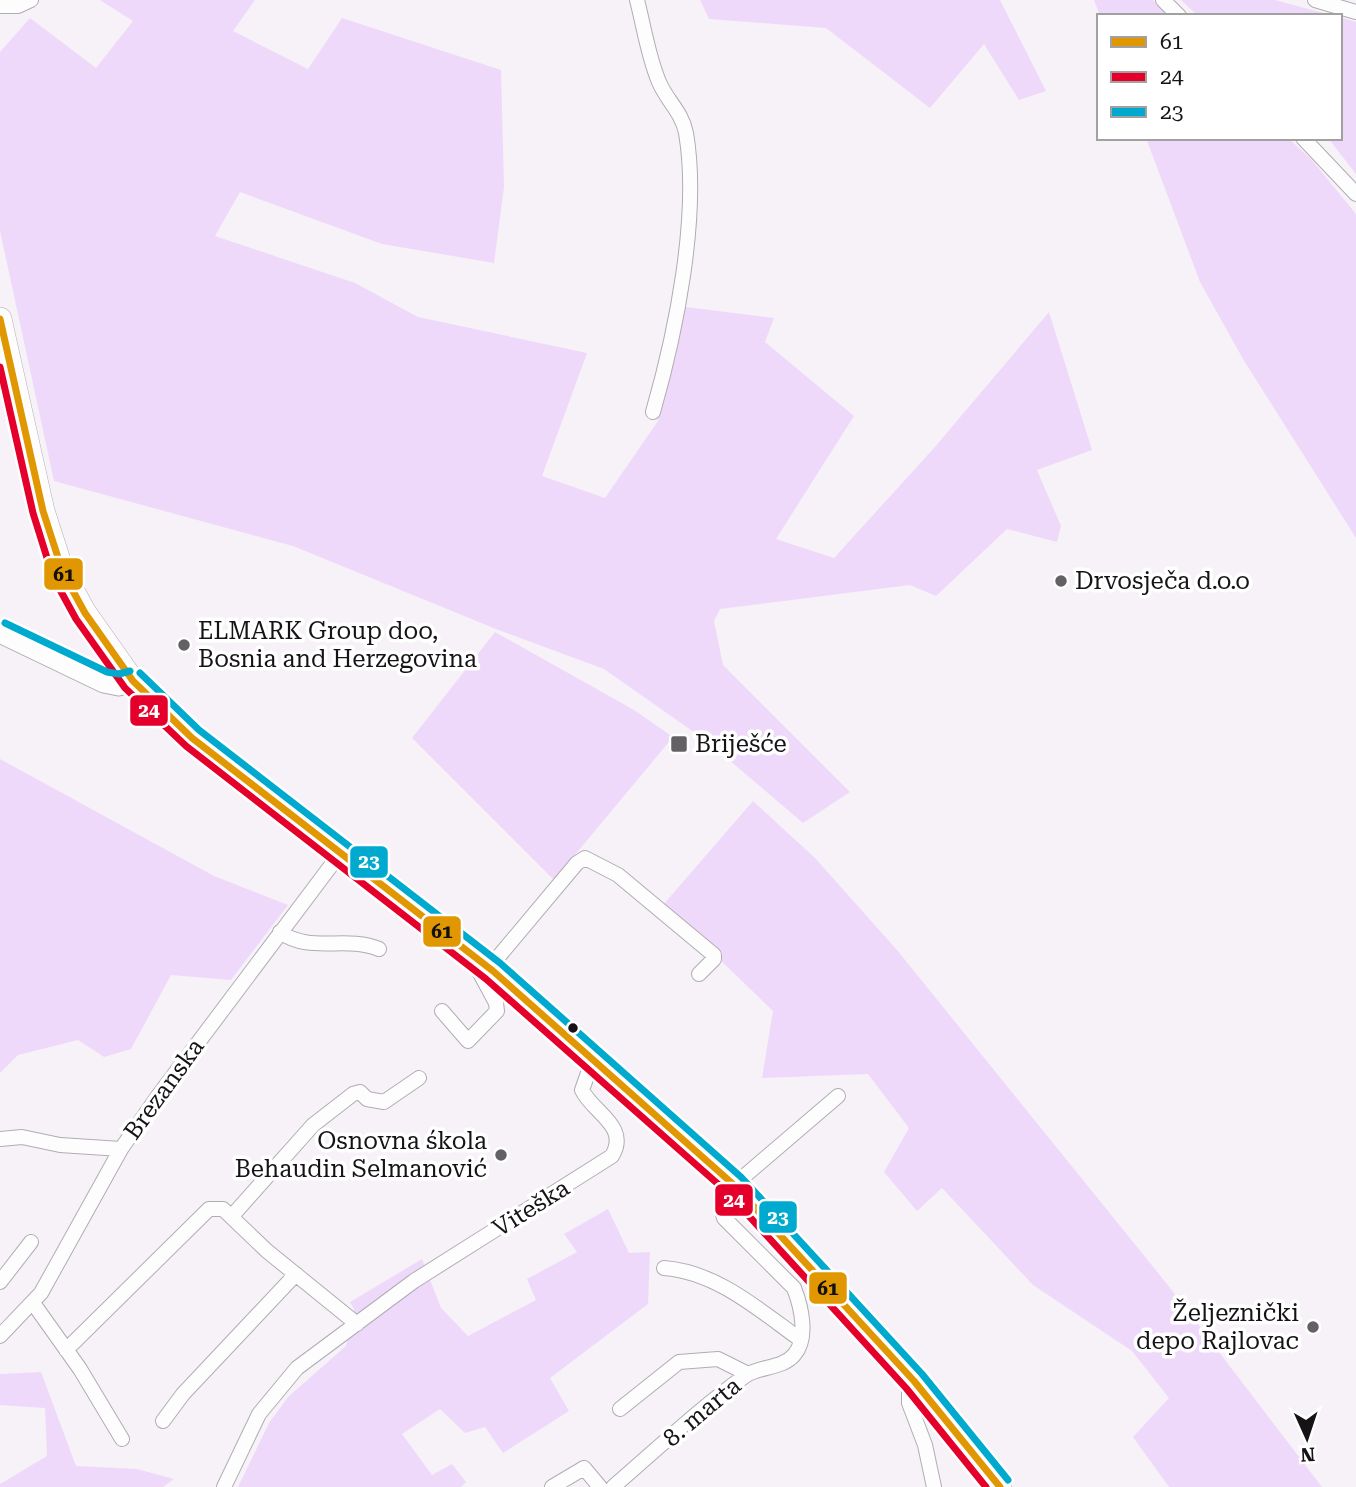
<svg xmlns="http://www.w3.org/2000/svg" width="1356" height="1487" viewBox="0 0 1356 1487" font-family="'Roboto Serif',serif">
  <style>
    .green { fill: #efd9fa }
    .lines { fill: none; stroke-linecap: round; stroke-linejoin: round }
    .minor-casing { stroke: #b0adb2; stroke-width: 16 }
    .secondary-casing { stroke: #b0adb2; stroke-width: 23 }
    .primary-casing { stroke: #b0adb2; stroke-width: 24 }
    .minor { stroke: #fefdfe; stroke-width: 14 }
    .secondary { stroke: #fefdfe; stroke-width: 21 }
    .primary { stroke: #fefdfe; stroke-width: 23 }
    .bus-1-casing { stroke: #fff; stroke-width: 12 }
    .bus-2-casing { stroke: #fff; stroke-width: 12 }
    .bus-3-casing { stroke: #fff; stroke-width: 12 }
    .bus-1 { stroke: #e09702; stroke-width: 7 }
    .bus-2 { stroke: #e4002b; stroke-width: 7 }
    .bus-3 { stroke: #00a9ce; stroke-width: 7 }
    .poi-dot { fill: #646165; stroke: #fff; stroke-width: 2.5 }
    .bus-dot { fill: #151316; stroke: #fff; stroke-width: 2.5 }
    .labels { text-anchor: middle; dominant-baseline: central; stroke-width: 7; stroke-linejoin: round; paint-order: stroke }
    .poi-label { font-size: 24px; fill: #151316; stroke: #fff; text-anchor: start }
    .street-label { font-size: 24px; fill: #151316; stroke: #fff }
    .line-badge { stroke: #fff; stroke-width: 2.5 }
    .badge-label { font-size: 19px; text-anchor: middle; font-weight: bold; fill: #fff }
    .pale-badge-label { font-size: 19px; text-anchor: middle; font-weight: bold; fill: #111 }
  </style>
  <rect width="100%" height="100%" fill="#f6f2f8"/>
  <path class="green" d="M100,0H255L233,31L308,69L342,18L501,70L504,187L494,263L382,244L240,192L215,236L355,283L418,317L587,353L542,476L605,498L658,421L678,306L774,318L765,342L854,416L776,539L834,558L934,448L1049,312L1092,450L1037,470L1061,526L1057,542L1007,529L936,596L910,585L720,609L714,621L723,665L850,792L803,823L708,742L604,669L496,629L293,546L54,481L0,231V52L30,18L96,68L133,21Z
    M700,0H1000L1046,91L1019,100L984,44L930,108L826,28L709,19Z
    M1094,0H1153L1169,16H1100Z
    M1181,0H1275L1334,16H1198Z
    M1340,17L1356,22V174L1328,138H1340Z
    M1146,138H1288L1311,159L1356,214V538L1243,359L1200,282Z
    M495,632L634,710L673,737L554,880L412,738Z
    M0,759L214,876L288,905L231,980L171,975L131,1049L104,1057L78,1040L18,1055L0,1073Z
    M753,801L815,858L897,950L1167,1284L1322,1487H1169L1133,1437L1169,1398L1132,1351L1033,1285L942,1188L917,1211L884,1172L909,1128L868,1074L762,1078L773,1011L663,905Z
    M608,1209L629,1253L650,1252L648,1304L550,1378L569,1411L503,1453L485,1427L465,1433L440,1409L402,1434L432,1475L452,1464L466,1482L461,1487H238L269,1423L288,1397L346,1346L354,1309L350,1302L422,1259L441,1308L468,1336L536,1300L527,1279L577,1252L564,1234Z
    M41,1372L76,1466L137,1469L174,1479L163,1487H0V1484L47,1456L45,1408L0,1405V1374Z"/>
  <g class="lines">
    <defs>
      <path id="minor" d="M637,0C644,27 648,56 659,82C667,101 682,112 686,133C700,215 676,332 653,412
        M1163,0L1179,16
        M1315,0L1356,12
        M0,6H18L31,0
        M1303,138L1356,194
        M280,932C311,954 345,935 379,949
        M489,968L577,863L585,858L618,875L714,955V959L699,974
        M442,1011L468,1041L497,1011L496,1003L474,962
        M0,1139L22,1137L60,1145L121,1149
        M232,1216L313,1125L353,1094L360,1092L367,1099L384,1102L419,1078
        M664,1268C717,1272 759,1310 801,1340
        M0,1282L31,1242
        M33,1303L80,1369L122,1439
        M0,1336L41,1293L121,1149L158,1096L342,851
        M66,1350L209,1209H223L267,1251L357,1324
        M914,1381L909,1388V1403L925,1445L934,1487
        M620,1409L679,1362L718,1359L748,1374
        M163,1421L183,1394L296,1274
        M224,1487L259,1414L297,1368L414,1281L612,1156C630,1126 592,1112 582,1090L593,1059
        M552,1487L584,1468L600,1487
        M613,1487C656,1450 699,1409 745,1376C759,1366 782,1369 794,1355C809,1338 801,1306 794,1288L724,1218L721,1207L734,1185L838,1096"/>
      <path id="secondary" d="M0,632L104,682L119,685L133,681"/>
      <path id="primary" d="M0,319L43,511L63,573L85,613L133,681L192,738L493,971L734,1185L914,1381L1000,1487"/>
    </defs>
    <use href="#minor" class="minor-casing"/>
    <use href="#secondary" class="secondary-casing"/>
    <use href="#primary" class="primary-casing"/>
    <use href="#minor" class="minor"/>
    <use href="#secondary" class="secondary"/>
    <use href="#primary" class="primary"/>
    <defs>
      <path id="bus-1" d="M0,319L43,511L63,573L85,613L133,681L192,738L493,971L734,1185L914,1381L1000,1487"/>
      <path id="bus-2" d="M0,367L33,513L53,577L76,619L125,688L186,746L486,979L727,1192L906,1388L986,1487"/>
      <path id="bus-3" d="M5,623L107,672L119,674L130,671
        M140,673L199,730L500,963L741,1177L922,1374L1008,1480"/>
    </defs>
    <use href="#bus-1" class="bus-1-casing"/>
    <use href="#bus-2" class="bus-2-casing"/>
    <use href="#bus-3" class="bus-3-casing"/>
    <use href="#bus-1" class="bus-1"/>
    <use href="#bus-2" class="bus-2"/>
    <use href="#bus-3" class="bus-3"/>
  </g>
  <g class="poi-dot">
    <circle cx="1061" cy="581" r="7"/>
    <circle cx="184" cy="645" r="7"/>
    <rect x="670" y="735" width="18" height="18" rx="3.5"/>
    <circle cx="501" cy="1155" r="7"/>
    <circle cx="1313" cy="1327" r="7"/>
  </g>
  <circle class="bus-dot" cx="573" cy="1028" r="6"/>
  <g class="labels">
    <g class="poi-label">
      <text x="1075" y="581">Drvosječa d.o.o</text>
      <text x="198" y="631">ELMARK Group doo,<tspan x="198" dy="28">Bosnia and Herzegovina</tspan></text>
      <text x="695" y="744">Briješće</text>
      <text x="487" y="1141" text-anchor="end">Osnovna śkola<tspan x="487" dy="28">Behaudin Selmanović</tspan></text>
      <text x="1299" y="1313" text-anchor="end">Željeznički<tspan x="1299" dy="28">depo Rajlovac</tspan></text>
    </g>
    <g class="street-label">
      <text transform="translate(164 1089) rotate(-54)">Brezanska</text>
      <text transform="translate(531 1208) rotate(-32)">Viteška</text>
      <text transform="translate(702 1412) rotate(-40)">8. marta</text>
    </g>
  </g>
  <g class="line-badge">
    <rect x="43" y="557" width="41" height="34" rx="7" fill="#e09702"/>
    <rect x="129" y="694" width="40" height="33" rx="7" fill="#e4002b"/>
    <rect x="349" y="845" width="40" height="34" rx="7" fill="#00a9ce"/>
    <rect x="422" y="915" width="40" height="33" rx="7" fill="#e09702"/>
    <rect x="714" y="1183" width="40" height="34" rx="7" fill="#e4002b"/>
    <rect x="758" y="1200" width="40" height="34" rx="7" fill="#00a9ce"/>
    <rect x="808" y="1271" width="40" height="34" rx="7" fill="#e09702"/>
  </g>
  <g class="badge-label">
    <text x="149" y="717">24</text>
    <text x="369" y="868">23</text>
    <text x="734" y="1207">24</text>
    <text x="778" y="1224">23</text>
  </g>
  <g class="pale-badge-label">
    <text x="64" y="581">61</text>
    <text x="442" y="938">61</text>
    <text x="828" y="1295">61</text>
  </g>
  <rect x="1097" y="14" width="245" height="126" fill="#ffffff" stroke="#a1a1a2" stroke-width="2"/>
  <rect x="1111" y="37" width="35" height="10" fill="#e09702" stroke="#a1a1a2" stroke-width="2"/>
  <text x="1160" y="49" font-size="21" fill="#151316">61</text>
  <rect x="1111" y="72" width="35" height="10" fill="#e4002b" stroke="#a1a1a2" stroke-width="2"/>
  <text x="1160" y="84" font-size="21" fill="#151316">24</text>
  <rect x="1111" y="107" width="35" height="10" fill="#00a9ce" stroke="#a1a1a2" stroke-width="2"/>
  <text x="1160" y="119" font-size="21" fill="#151316">23</text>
  <g transform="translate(1307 1438) rotate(177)" stroke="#ffffff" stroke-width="5" paint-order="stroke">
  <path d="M0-5L12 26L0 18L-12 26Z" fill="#151316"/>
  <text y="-10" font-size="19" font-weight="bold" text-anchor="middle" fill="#151316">N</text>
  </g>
</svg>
